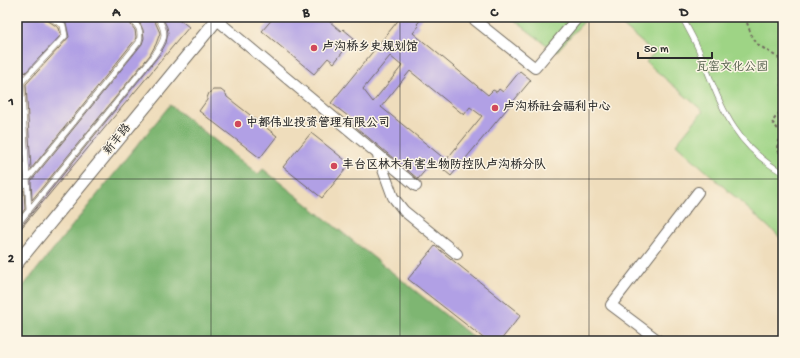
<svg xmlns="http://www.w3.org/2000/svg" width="800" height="358" viewBox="0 0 800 358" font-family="'Gochi Hand','LXGW WenKai TC',sans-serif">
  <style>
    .green { fill: #9ed485; stroke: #648058 }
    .forest { fill: #7eb672; stroke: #54704e }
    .building { fill: #b1a0e5; fill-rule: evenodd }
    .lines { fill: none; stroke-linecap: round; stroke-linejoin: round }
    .service-casing { stroke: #70695e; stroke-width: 6 }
    .minor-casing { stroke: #70695e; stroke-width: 12 }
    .tertiary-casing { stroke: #70695e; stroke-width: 14 }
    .path { stroke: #70695e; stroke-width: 2; stroke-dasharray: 3 3; stroke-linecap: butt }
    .service { stroke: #fff; stroke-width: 5 }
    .minor { stroke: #fff; stroke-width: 10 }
    .tertiary { stroke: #fff; stroke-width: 12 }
    .grid { fill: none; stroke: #2b2b2b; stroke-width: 1; stroke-opacity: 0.55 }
    .poi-dot { fill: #d1495b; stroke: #fcf5e5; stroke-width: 1.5 }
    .labels { text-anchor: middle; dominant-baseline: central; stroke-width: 3; stroke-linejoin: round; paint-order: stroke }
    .poi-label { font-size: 12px; font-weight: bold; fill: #2b2b2b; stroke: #fcf5e5; text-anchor: start }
    .park-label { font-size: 12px; fill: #485542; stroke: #fcf5e5 }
    .street-label { font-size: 12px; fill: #2b2b2b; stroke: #fcf5e5 }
    .neatline { fill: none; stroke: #2b2b2b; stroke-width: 1.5 }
    .grid-label { font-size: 13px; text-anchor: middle; font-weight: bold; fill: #2b2b2b }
  </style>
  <rect width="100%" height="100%" fill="#fcf5e5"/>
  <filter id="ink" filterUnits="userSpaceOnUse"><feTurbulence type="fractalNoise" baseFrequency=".025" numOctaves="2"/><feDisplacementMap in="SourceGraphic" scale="8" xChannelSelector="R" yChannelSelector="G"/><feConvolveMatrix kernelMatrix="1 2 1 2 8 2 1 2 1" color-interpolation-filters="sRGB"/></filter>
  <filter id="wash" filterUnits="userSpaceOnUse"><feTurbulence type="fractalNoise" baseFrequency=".012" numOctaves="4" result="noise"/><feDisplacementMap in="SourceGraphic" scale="16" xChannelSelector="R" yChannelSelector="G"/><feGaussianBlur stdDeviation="0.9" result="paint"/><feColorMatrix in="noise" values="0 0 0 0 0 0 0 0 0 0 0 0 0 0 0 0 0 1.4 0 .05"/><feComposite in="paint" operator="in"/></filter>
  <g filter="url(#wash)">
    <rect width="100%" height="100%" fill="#efddbc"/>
    <path class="green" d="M510,17H588L556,52Z
      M613,17H783V240L676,144L703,111L646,62L654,53Z"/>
    <path class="forest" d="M170,105L258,174L263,169L478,341H17V294Z"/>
    <g id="blocks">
      <path class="building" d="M17,17H45L47,20L59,28L61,35L25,73L20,64L17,62Z
        M57,17H125L135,30L136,37L135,40L31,169L26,84L69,37L66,23Z
        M135,17H153L160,33L156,44L150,55L32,200L31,181L142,44L144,38L143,30L140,23Z
        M162,17H176L189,27L17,233V229L20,228L32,213L160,54L166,43L168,33L167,27Z
        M274,17H324L341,31L343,29L354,38L334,63L328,58L314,74L262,31Z
        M401,17H423L417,24L419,26L413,33L488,95L493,90L497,92L499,89L503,92L520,71L531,80L451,176L433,161L418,179L351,123L353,120L331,103ZM390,56L402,66L373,102L363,89ZM410,71L464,115L470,107L482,116L446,160L381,107Z
        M213,90H221L226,94L227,97L277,136L260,158L199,111L207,100V98L209,93Z
        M17,91L23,178L17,186Z
        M311,133L350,164L322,198L283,167Z
        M24,190L25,209L17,219V196Z
        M435,246L521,315L500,341H487L408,279Z"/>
    </g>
  </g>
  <g filter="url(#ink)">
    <use href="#blocks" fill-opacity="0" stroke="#70695e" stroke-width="1"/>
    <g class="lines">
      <defs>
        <path id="service" d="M682,17C688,29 695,40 700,53C721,104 731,143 783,173
          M17,66L21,75L29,211
          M17,87L65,36L63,25L49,17
          M17,192L139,42C142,29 138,26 129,17
          M17,225L153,57C164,41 169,34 157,17"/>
        <path id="minor" d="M471,17L535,68L578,17
          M217,20L416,186
          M378,156L393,197L404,211L457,254
          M659,341L611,305L698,192"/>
        <path id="tertiary" d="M17,263L219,17"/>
      </defs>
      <use href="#service" class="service-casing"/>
      <use href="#minor" class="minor-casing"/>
      <use href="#tertiary" class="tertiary-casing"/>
      <path class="path" d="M745,17L751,34L757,44L780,59L783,57
        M780,59L783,101
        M783,108L772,122L783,135
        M783,135L778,141L777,149L783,157"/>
      <use href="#service" class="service"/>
      <use href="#minor" class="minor"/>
      <use href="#tertiary" class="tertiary"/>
    </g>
  </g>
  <path class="grid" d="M211,17V341M400,17V341M589,17V341M17,179H783"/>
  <g class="poi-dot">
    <circle cx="314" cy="48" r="4"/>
    <circle cx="495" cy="108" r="4"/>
    <circle cx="238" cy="124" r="4"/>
    <circle cx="334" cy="166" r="4"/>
  </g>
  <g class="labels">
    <g class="poi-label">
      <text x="322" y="48">卢沟桥乡史规划馆</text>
      <text x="503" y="108">卢沟桥社会福利中心</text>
      <text x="246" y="124">中都伟业投资管理有限公司</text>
      <text x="342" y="166">丰台区林木有害生物防控队卢沟桥分队</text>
    </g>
    <g class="park-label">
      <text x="732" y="68">瓦窑文化公园</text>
    </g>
    <g class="street-label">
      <text transform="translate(118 140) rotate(-51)">新丰路</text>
    </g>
  </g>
  <rect width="800" height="358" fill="none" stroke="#fcf5e5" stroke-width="44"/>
  <path d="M638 52v6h74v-6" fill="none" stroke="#2b2b2b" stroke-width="2"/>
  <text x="644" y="52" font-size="12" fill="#2b2b2b" stroke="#fcf5e5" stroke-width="3" paint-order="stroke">50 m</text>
  <rect x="22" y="22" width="756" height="314" class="neatline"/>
  <g class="grid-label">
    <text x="116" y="16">A</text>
    <text x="306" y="16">B</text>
    <text x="494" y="16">C</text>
    <text x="684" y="16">D</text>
    <text x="11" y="105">1</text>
    <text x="11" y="262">2</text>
  </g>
</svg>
